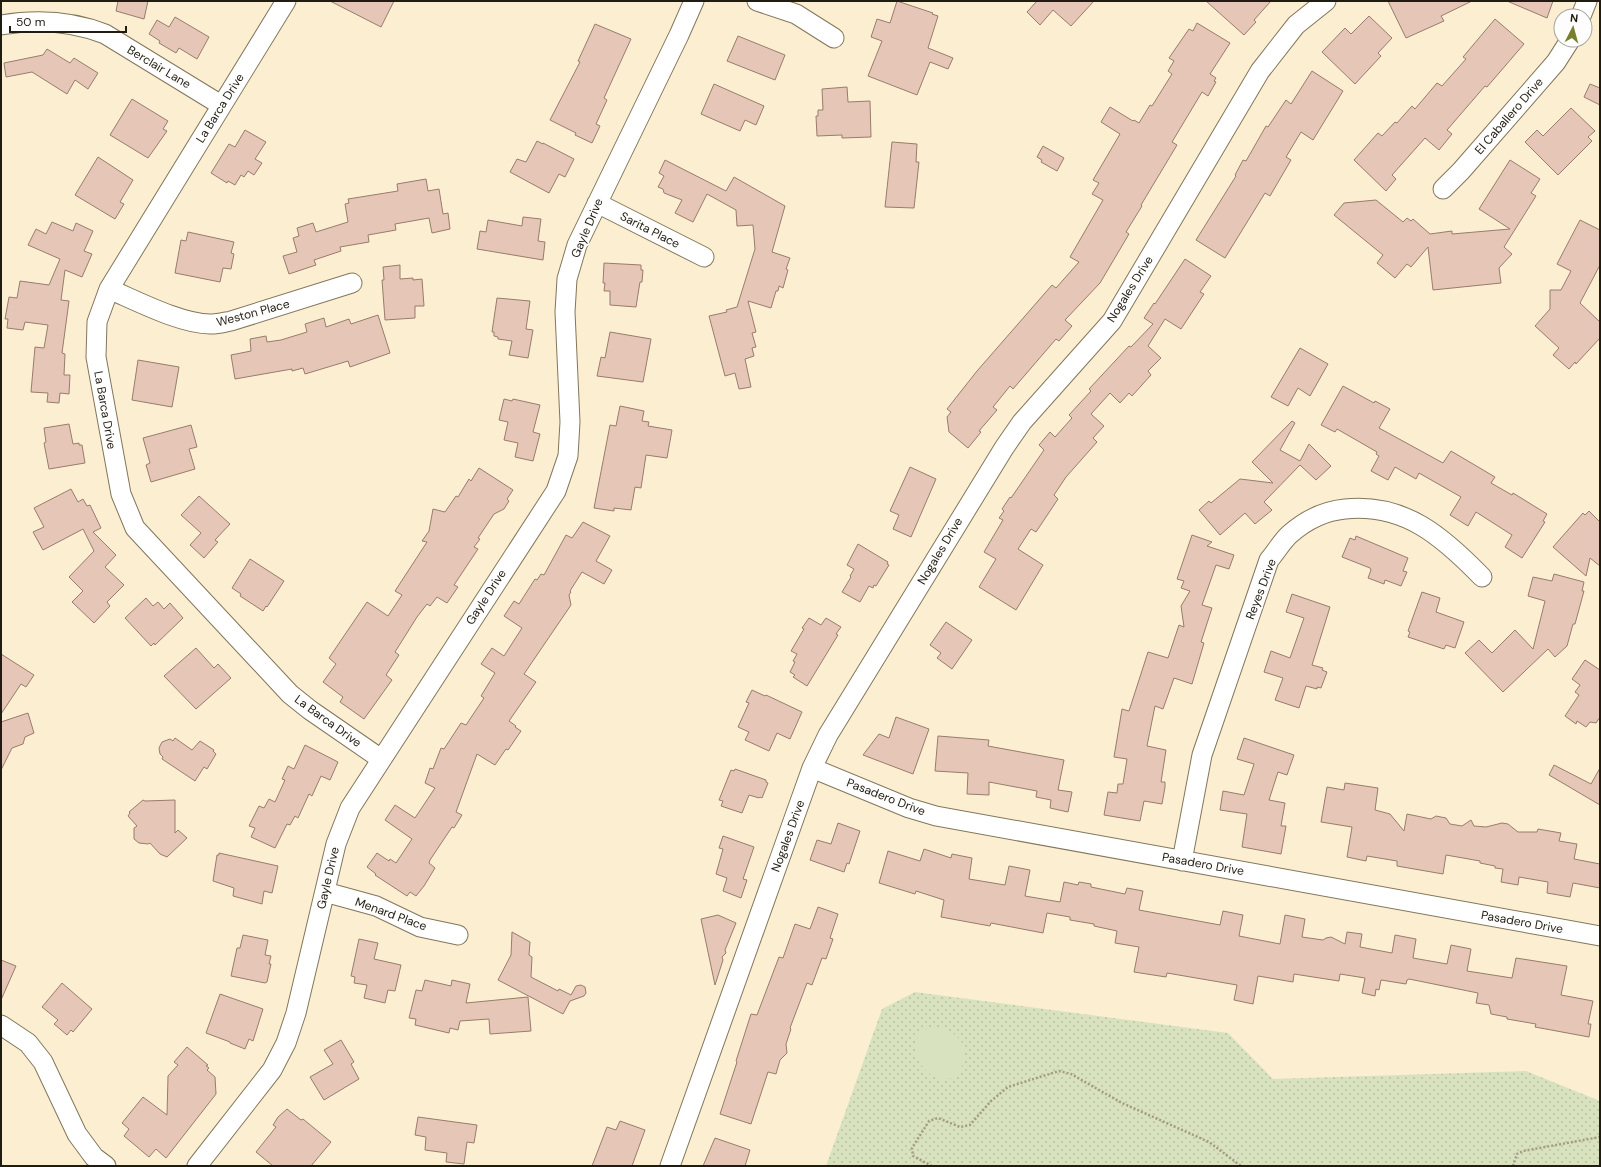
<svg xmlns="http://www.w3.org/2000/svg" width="1601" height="1167" viewBox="0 0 1601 1167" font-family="'DM Sans',sans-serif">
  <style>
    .grass { fill: url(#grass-dots) }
    .pitch { fill: #d9e2be }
    .building { fill: #e5c6b7; stroke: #987c6e }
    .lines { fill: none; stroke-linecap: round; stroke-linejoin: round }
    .minor-casing { stroke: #82765c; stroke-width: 21 }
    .path { stroke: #a49b84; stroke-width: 2.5; stroke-dasharray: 2 2; stroke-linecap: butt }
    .minor { stroke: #fff; stroke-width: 19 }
    .labels { text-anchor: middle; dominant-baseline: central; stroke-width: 3.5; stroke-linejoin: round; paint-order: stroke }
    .street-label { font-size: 12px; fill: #211c11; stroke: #fdfdfd }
  </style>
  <defs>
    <pattern id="grass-dots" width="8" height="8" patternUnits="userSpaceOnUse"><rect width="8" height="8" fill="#d9e2be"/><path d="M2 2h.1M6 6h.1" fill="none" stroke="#bac1a2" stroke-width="1.8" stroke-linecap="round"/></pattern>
  </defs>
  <rect width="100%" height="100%" fill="#fcefd1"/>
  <path class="grass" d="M915,992L1228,1033L1273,1079L1526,1071L1600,1101V1166H826L882,1009Z"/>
  <path class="pitch" d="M934,1026C957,1030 975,1048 959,1071C937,1102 889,1039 934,1026Z"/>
  <path class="building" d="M118,1H148L144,19L116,11Z
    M330,1H394L381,27Z
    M897,1L933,13L932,14L938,16L928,48L953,58L948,69L930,62L917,95L868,76L882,41L871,37L877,19L890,23Z
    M1037,1H1094L1071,26L1053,10L1040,25L1027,12Z
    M1206,1H1271L1254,20L1256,22L1244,35Z
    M1388,1H1472L1441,16L1444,21L1406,38Z
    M1507,1H1553L1547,18Z
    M1369,16L1392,38L1378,53L1381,56L1355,84L1322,52L1345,28L1351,34Z
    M175,17L209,37L197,59L179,48L176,53L159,43L160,41L149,34L157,20L169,27Z
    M1495,19L1524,44L1487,87L1485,86L1447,130L1452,134L1439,150L1425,138L1392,175L1396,179L1386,191L1354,160L1378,133L1382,136L1395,122L1397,123L1412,106L1415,109L1437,83L1442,86L1466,59L1463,57Z
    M1197,23L1230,43L1210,74L1216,78L1214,81L1216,82L1208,96L1202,92L1172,142L1177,145L1141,205L1142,206L1126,232L1129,234L1100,283L1065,320L1072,326L1059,341L1056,339L1013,389L1010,386L993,407L997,410L979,431L981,432L968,448L949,432L947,417L951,412L947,409L977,371L1052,285L1056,288L1079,262L1070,257L1103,200L1092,194L1099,183L1093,180L1120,134L1101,122L1110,107L1133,121L1134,120L1139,123L1150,105L1152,106L1172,74L1168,71L1174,61L1169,58L1189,29L1193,31Z
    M595,24L631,39L604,98L607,100L596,124L600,126L592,143L575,135L576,133L550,120L580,62L578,61Z
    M738,36L785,55L775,80L727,61Z
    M47,49L70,63L74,58L98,73L88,89L75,80L67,94L32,72L6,77L4,63L43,55Z
    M1312,71L1343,91L1313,140L1301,132L1286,157L1291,160L1270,196L1265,193L1225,258L1196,240L1236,176L1235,175L1243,160L1246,161L1266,126L1268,127L1286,100L1291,104Z
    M714,84L764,106L756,125L745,120L740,131L701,114Z
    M1590,84L1600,88V105L1584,97Z
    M847,87L848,102L870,101L871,137L842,138V135L817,136L816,116H818V110H823L822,89Z
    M132,99L168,121L163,129L167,131L148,158L110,135Z
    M1571,108L1595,131L1588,137L1592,141L1558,175L1525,142L1537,130L1543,136Z
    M245,130L266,142L255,159L262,163L254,175L248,171L244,177L241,175L235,185L228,181L227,183L211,173L229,144L235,147Z
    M537,141L543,144V143L574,159L565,177L559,174L549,193L510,172L517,159L526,162Z
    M892,142L917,144L916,162H919L914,208L885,207Z
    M1043,146L1064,158L1057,171L1041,162L1042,160L1037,157Z
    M98,157L133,180L120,202L124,204L115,219L75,195Z
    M665,160L726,191L734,177L785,206L772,252L790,258L786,269L788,270L783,288L779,286L778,291H776L771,308L748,301L756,332L752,333L756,347L752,348L754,356L745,359L751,387L739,389L735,373L725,376L709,316L727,312L726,310L737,307L755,249L753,225L737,226L736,210L707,194L693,222L675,213L682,200L664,193L663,189L658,187L664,176L659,173Z
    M1510,160L1540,179L1531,193L1536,196L1504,247L1512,254L1499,268L1501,283L1433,290L1428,247L1411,267L1407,264L1395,278L1377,263L1383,255L1334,215L1344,203L1376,200L1403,222L1407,218L1411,221L1413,219L1430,234L1452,231V234L1510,229L1479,209Z
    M426,179L428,191L439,189L443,214L448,213L450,229L432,233L429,218L395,224L396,230L368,235L369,242L340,247L341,251L314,260L316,265L289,274L283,256L297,252L293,238L299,236L297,228L313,223L316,232L348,222L345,204L349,203L348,199L398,191L397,184Z
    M523,217L541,219L538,241L545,242L543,260L477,249L480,231L486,232L488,220L522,226Z
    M1580,220L1600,230V265L1580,303L1600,322V338L1576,364L1575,362L1569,369L1553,355L1559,348L1535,326L1550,309V290H1561L1571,271L1557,264Z
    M52,222L73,231L76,223L93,231L84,251L92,254L82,277L65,270L61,300L69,301L62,353L65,354L64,375H70L69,394L60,393L59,403L47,402L48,393L31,392L35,347L44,348L48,325L25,322L23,330L7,328L8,319H5L9,297L17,298L20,281L49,285L60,259L28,245L36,229L46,234Z
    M188,232L234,242L231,253L234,254L231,269L223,268L220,282L175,273L181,240L186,241Z
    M1185,259L1211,276L1200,292L1204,294L1181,329L1165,319L1148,346L1161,358L1148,371L1151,375L1132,396L1129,393L1120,403L1110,393L1091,414L1104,426L1093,438L1097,442L1066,477L1054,495L1058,499L1036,532L1031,529L1018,549L1043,565L1016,610L979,587L996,559L984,552L1003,520L999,518L1004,511L1002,509L1010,497L1011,498L1044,450L1039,445L1050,432L1055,437L1072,418L1069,415L1091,391L1089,389L1129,346L1131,347L1153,324L1144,318L1154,303L1155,304Z
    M604,263L641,265V270H643L642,282H640L636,307L610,305V291H604L605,283H603Z
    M400,265V279L413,278V280L422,279L424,306H415V318L385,320L382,280H384L383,267Z
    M497,298L530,301L526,329L533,330L528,358L509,355L512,341L498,339V337L494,336V332H492Z
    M378,315L390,353L350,367L348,361L305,374L303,368L292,371V369L235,379L231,355L251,351L250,339L266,336L267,342L281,340L307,332L305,324L324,318L326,327L349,319L351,324Z
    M610,332L651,339L643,382L597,376L601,357L605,358Z
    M1300,348L1328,364L1310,396L1298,388L1288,406L1271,397Z
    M138,360L179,367L172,407L132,400Z
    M1343,386L1374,403L1375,401L1390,409L1379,428L1443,463L1451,451L1495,477L1491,483L1512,495L1513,493L1547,514L1543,521L1545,522L1522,558L1505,547L1512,535L1476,512L1468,526L1450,515L1461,497L1419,473L1416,479L1395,467L1388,480L1371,471L1379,456L1376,454L1377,452L1337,429L1335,432L1321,425Z
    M504,399L512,401L513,399L540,405L533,432L540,434L533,461L515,457L518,443L504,440L508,422L499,420Z
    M620,406L644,411L642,421L649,422L648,426L672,430L667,458L646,455L641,488L635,487L631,510L614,508V511L594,508L610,425L616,426Z
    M1292,421L1295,423L1280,450L1300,461L1309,444L1331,466L1316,480L1300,465L1264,502L1272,510L1255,524L1245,513L1220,535L1199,510L1209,501L1211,503L1240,479L1273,483L1252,462Z
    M69,424L73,444L79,443V445H82L85,463L49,469L44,443L46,442L44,428Z
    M191,425L197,447L189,449L195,469L151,482L146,465L150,463L143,438Z
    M910,467L936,479L911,537L893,529L899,515L890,511Z
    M479,468L513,490L507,499L509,501L504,509L494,514L478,538L480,539L474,547L478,549L454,585L458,587L447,603L437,597L430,606L427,604L417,617L395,652L399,655L386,675L392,680L364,719L340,702L343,697L323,682L336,664L329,658L367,602L388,616L402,595L395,591L427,542L422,541L429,531L433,509L445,512L456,496L458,497L469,479L471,481Z
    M71,489L78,502L83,499L87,506L90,505L101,528L93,532L116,555L105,567L124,585L107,602L110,606L94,623L72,602L83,591L69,577L94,551L83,529L43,550L33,532L44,527L34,508Z
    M199,496L230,524L215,540L218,542L204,558L190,545L201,533L181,515Z
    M1589,511L1600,522V566L1590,558L1586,576L1553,547L1583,513L1585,515Z
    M583,522L610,536L596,561L612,570L604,584L582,572L570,591L571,592L569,595L571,605L524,674L536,682L509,721L516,726L515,727L521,731L508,750L506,749L495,765L477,754L456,812L462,815L454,828L452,827L430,860L429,863L435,868L424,886L416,896L410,892L407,896L375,875L376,874L367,867L377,853L389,861L390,859L396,863L412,839L385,820L395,805L415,818L435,788L425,783L430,768L433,769L441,748L444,749L461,723L466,725L484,698L481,696L495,673L481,664L492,648L504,656L522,628L504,616L514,601L519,604L535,579L537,580L541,574L544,575L566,535L572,538Z
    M1192,535L1212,542L1207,546L1234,555L1229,569L1216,565L1202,605L1212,608L1201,642L1204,643L1192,684L1174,678L1163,709L1155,706L1147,746L1166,750L1161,782H1165V787L1162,804L1144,801L1140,821L1104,815L1108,792L1117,793L1118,784H1123L1127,759L1114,757L1122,709L1129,711L1148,652L1168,658L1179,625L1184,627L1181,606L1190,591L1181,588L1184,581L1177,579Z
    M1356,536L1408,558L1403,571L1407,572L1401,586L1385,580L1384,584L1368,578L1371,570L1370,568L1342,557L1350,538L1355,540Z
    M858,544L888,562L887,564L889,565L876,586L874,585L873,588L869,586L860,602L842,592L851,577L850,576L854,569L847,565Z
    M250,559L284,581L267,607L266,606L263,611L240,596L241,594L232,588Z
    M1554,574L1584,582L1582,591H1584L1575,624H1573L1567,646L1555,657L1548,649L1503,692L1465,653L1479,640L1492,653L1515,630L1533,649L1545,601L1528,596L1533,577L1552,581Z
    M1422,592L1440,598L1436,612L1464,622L1455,648L1446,645L1444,649L1408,637L1410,632L1408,631Z
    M1292,594L1330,607L1312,665L1323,668L1322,670L1327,672L1321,688L1317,687V689L1306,686L1299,708L1275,700L1283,678L1264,672L1271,651L1290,658L1304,618L1286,612Z
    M146,598L153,606L158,602L164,609L170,603L183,618L155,645L154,643L151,646L125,618Z
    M809,618L821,625L826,618L841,627L836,634L838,635L807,686L793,677L795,675L790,672L795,662L793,661L797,654L791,651L804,629L802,628Z
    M946,622L972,640L952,669L937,658L941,653L930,645Z
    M196,648L214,668L218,664L231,678L196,709L164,676Z
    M1,654L34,675L26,687L21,684L1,714Z
    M1585,660L1600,670V717L1596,723L1590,722L1586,727L1577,721L1576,724L1565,716L1579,695L1575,692L1580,685L1572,679Z
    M752,690L765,696L766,695L802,712L790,739L777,733L769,751L745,740L749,732L738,727L749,703L746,702Z
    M28,713L34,733L25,737L23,744L12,748L1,770V722Z
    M896,717L929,729L913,774L863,755L879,734L889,738Z
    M938,736L989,740L988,746L1064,760L1058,790L1072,792L1068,812L1050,808L1051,800L1036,797L1037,791L989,782V795L967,794L968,773L935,771Z
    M175,738L192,750L200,741L214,750L213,751L216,754L207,769L204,767L195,781L162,759L163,757L160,754L159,748L162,742L170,739L173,741Z
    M1244,738L1294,755L1287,775L1278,772L1269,800L1285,803L1281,826H1286L1281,854L1242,847L1247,814L1220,810L1223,791L1244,795L1254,764L1237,759Z
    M305,745L338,762L330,780L321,776L312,796L309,794L298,818L295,816L290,825L287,824L275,848L251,837L255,828L249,826L259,806L264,808L269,799L275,802L285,780L282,779L288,766L294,769Z
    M1554,765L1591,784L1600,768V805L1549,775Z
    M735,769L766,780V782L768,783L762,798L760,797L759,798L749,795L742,813L721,806L723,801L719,800L731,770L734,771Z
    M1345,783L1378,788L1375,810L1390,814L1404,831L1407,814L1431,819L1436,816L1446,818L1450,824L1462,826L1471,820L1474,826L1486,827L1502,823L1508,824L1518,832H1537L1538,829L1561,833L1559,841L1577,844L1574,859L1600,864V888L1573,883L1570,897L1547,893L1548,882L1519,877L1518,885L1501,882L1503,869L1495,868V866L1480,863V861L1446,855L1443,874L1397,866V861L1367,856L1366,861L1347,857L1352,827L1321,822L1327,787L1344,790Z
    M143,800L145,801L175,800V833L178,830L187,838L167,857L160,854L150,843L148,844L139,843L134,839V828L137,826L128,816L130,813L129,812Z
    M838,823L860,831L849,864L847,863L844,872L810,860L817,840L831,844Z
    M723,836L754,847L743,879L747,880L741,898L723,891L727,878L716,874L723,849L719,848Z
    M924,849L951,858L952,854L972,858L969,879L1005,885L1009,866L1030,870L1025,896L1060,902L1064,882L1078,885L1079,882L1091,884V887L1125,894L1127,888L1143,891L1139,910L1220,925L1223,911L1243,915L1239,936L1280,944L1285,915L1305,919L1302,937L1323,940L1326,938L1331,937L1345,944L1347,932L1362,934L1360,947L1392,953L1395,935L1416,939L1413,958L1447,964L1451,945L1471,949L1467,971L1512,978L1516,958L1567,966L1561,995L1593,1001L1588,1024H1591L1589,1037L1535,1027L1536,1024L1507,1019V1017L1491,1014L1489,1005L1476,1003L1478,993L1409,979L1407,980L1406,984L1381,980L1379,990L1376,989L1375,996L1362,993L1365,978L1340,974L1339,981L1294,974L1293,982L1258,976L1253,1004L1234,1000L1237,985L1167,973L1166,977L1134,972L1139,947L1115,943L1117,931L1094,926V924L1070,920V917L1047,913L1043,933L991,923L990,926L941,917L944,900L916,891L915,894L879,883L888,851L920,861Z
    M219,853L278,866L272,893L264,891L262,904L233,896L234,888L213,881L217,855H219Z
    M818,907L838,914L830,938L833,939L826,959L822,958L812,985L807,983L790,1028L791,1029L786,1044L787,1053L780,1060L776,1074L768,1072L751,1124L720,1114L737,1062L736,1061L751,1014L757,1015L779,957L783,958L795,924L810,929Z
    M718,915L736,923L725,950L726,953L722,957L723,960L715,985L701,919Z
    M512,932L530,942L529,955L532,957L531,977L558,991L559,989L571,995L576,986L581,985L585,987L586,993L584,996L570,1001L563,1014L498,980L511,955Z
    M243,935L268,940L265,955L271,956L269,964H271L267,982L265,983L231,976L237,948H240Z
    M359,939L378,943L374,959L401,965L395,991L388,990L385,1003L364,998L367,985L354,983L355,977L351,976Z
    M1,960L16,966L1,1000Z
    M425,980L451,986L452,980L470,984L466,1003L528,997L531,1031L490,1034L489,1019L460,1021L458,1030L450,1028L449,1033L415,1025L416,1019L409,1018L416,990L422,991Z
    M62,983L92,1009L73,1032L71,1030L67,1035L54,1024L58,1020L42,1007Z
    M220,994L263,1009L253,1041L249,1039L245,1049L230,1043V1042L206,1033Z
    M341,1040L354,1062L351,1064L359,1079L324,1100L310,1077L333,1064L324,1050Z
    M187,1047L208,1065L206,1066L209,1068L207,1070L215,1077L216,1094L166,1158L156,1149L149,1157L124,1136L129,1129L122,1123L143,1097L167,1115L168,1076L178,1065L174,1062Z
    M287,1109L301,1120L303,1119L331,1142L311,1166H273L256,1152L276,1127L273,1125L278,1117Z
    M418,1117L477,1125L474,1143L467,1142L464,1164L446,1162L447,1153L425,1150L426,1137L415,1135Z
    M620,1121L645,1130L632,1166H592L607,1127L616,1130Z
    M715,1138L750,1150L745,1166H703Z"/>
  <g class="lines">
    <defs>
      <path id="minor" d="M286,1L109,289L97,322L96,357L121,494L135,528L290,694L310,710L381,759
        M757,1L796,14L834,38
        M1581,16L1587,1
        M1,25C36,19 72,21 105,34L221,105
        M1443,189L1461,171L1556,62L1570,40
        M597,203L704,257
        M109,289C137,301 183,325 212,324C218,324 225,322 231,321L352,283
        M812,768L909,808L936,816L1600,936
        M1182,861L1202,755L1269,560C1276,552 1282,541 1290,534C1306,520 1324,511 1345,509C1405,503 1443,537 1482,577
        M325,892L376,906L420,927L458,935
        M1,1025L28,1043L43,1062L77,1134L94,1157L106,1166
        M197,1166L272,1070L286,1043L296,1013L336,844L350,808L556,491L568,456L570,422L565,312L567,279L577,245L679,35L694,1
        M670,1166L812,768L828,735L1004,448L1022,422L1112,321L1260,71L1296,25L1326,1"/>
    </defs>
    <use href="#minor" class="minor-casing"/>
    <path class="path" d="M932,1166L913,1156L912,1148L929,1121L938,1118L960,1127L970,1125L991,1101L1008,1087L1059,1071L1071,1074L1122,1103L1209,1142L1241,1166
      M1513,1166L1517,1154L1523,1151L1600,1137"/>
    <use href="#minor" class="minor"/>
  </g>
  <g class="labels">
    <g class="street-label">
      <text transform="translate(159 67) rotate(31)">Berclair Lane</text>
      <text transform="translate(220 108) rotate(-58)">La Barca Drive</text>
      <text transform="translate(1509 116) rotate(-49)">El Caballero Drive</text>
      <text transform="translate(587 228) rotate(-67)">Gayle Drive</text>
      <text transform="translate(650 230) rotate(27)">Sarita Place</text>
      <text transform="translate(1130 289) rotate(-58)">Nogales Drive</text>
      <text transform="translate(253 313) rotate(-15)">Weston Place</text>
      <text transform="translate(105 410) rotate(80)">La Barca Drive</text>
      <text transform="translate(940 551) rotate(-59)">Nogales Drive</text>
      <text transform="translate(1261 589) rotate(-69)">Reyes Drive</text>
      <text transform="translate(486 597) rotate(-57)">Gayle Drive</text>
      <text transform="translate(328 721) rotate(36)">La Barca Drive</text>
      <text transform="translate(886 797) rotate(21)">Pasadero Drive</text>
      <text transform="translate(788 836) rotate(-70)">Nogales Drive</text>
      <text transform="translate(1203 864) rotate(10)">Pasadero Drive</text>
      <text transform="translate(328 878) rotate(-77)">Gayle Drive</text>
      <text transform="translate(391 914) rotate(20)">Menard Place</text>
      <text transform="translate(1522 922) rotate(10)">Pasadero Drive</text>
    </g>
  </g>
  <rect width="1601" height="1167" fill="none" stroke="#211c11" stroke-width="4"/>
  <g transform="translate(1573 28) rotate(6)"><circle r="19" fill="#fdfdfd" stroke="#a5a39f"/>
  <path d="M0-3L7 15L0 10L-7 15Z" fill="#77812d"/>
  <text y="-6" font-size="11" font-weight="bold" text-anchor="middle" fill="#211c11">N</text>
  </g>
  <path d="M10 26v6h116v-6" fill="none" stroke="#211c11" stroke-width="2"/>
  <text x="16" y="26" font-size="12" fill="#211c11" stroke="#fdfdfd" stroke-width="3" paint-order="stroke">50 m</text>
</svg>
